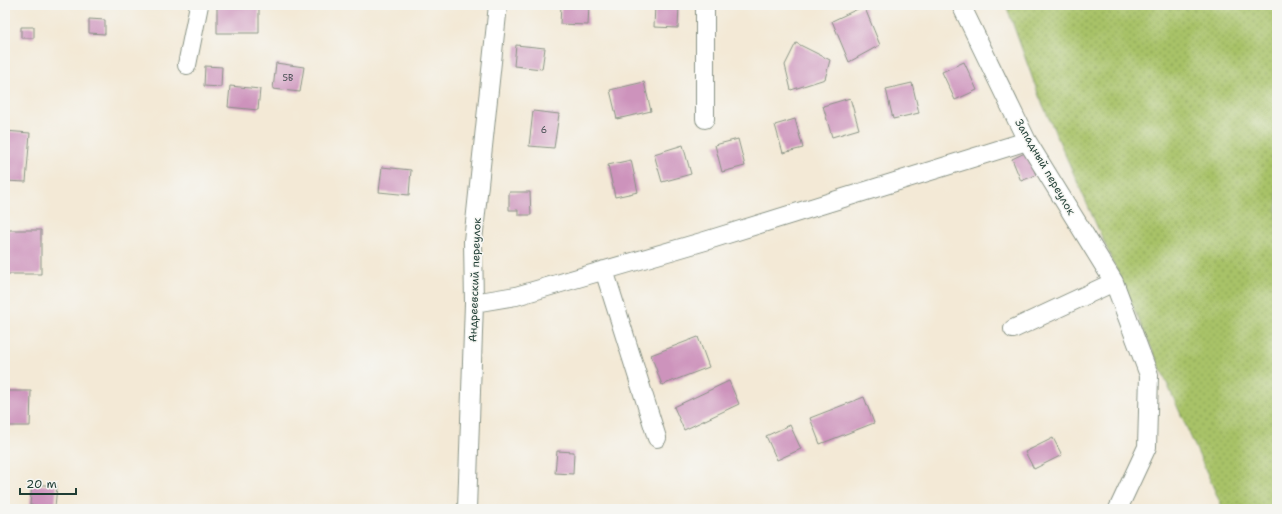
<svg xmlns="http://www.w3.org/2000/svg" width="1282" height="514" viewBox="0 0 1282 514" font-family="'Shantell Sans',sans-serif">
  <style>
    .grass { fill: url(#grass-dots); stroke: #64804e }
    .building { fill: #cd93bc }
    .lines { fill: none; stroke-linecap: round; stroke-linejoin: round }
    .minor-casing { stroke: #899385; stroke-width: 20 }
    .minor { stroke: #fff; stroke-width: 18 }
    .labels { text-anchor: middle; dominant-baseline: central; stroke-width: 3; stroke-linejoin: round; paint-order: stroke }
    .number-label { font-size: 9px; fill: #4a5256 }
    .street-label { font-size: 11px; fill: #1f3d34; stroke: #f6f6f2 }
  </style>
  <defs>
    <pattern id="grass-dots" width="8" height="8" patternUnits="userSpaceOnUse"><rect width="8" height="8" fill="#a8c268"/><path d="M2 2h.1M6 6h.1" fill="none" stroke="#889f56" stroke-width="1.8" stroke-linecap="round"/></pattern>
  </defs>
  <rect width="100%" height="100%" fill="#f6f6f2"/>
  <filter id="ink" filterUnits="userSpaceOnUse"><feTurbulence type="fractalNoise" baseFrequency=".025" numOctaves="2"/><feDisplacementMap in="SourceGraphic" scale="8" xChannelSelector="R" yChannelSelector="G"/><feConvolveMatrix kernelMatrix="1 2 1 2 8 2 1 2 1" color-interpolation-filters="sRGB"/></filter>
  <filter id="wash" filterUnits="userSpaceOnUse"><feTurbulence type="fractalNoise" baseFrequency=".012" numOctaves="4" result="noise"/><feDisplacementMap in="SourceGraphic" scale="16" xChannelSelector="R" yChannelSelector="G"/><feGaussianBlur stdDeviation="0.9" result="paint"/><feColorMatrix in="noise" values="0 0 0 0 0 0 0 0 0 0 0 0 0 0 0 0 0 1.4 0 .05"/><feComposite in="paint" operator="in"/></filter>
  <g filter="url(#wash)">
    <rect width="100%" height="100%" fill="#f3e9d6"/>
    <path class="grass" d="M1006,5H1277V509H1223L1039,96Z"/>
    <g id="blocks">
      <path class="building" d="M217,5H259V33H217Z
        M561,5H589L588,25L560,24Z
        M655,5H679L678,28L654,27Z
        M864,6L880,45L849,62L832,21Z
        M89,19L105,20V34L89,33Z
        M21,27H34V38H21Z
        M796,43L830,60L825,79L791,90L785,65Z
        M516,45L545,48L542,69L514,66Z
        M964,62L977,90L955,100L942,72Z
        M276,63L304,67L300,92L273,89Z
        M205,66L222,67L221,87L204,86Z
        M644,82L651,111L617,119L610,90Z
        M912,83L919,113L893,119L886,89Z
        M230,86L260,89L258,110L228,107Z
        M850,98L859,129L832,137L823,106Z
        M533,111L559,114L554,148L529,146Z
        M795,119L803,148L783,153L775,125Z
        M5,131L30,133L26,182L5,181Z
        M738,139L745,166L722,172L715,145Z
        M683,145L691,174L662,182L654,154Z
        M1027,152L1036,175L1021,181L1012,159Z
        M631,160L638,192L615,197L608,165Z
        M382,167L411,170L409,195L379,192Z
        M509,192H530L531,215H518V210H509Z
        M5,230H41V274H5Z
        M698,337L709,367L662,385L651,355Z
        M729,381L739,404L684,430L674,407Z
        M5,391H31L30,426H5Z
        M864,397L874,423L820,444L810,418Z
        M790,425L801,449L777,460L766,436Z
        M1053,438L1062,455L1034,469L1025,452Z
        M557,451L574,452L573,474L555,473Z
        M32,484L57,486L55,507L30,505Z"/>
    </g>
  </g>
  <g filter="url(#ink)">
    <use href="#blocks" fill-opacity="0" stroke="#899385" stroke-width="1"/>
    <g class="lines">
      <defs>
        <path id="minor" d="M961,5L1027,141L1114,282L1149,375L1147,447L1118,509
          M187,65L199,5
          M705,119V5
          M604,270L657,438
          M474,303L516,296L705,241L1027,141
          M1013,329L1114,282
          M467,509L474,303L473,241L498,5"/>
      </defs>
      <use href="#minor" class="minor-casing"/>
      <use href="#minor" class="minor"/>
    </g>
  </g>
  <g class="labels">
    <g class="number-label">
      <text x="288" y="78">5В</text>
      <text x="544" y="130">6</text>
    </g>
    <g class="street-label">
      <text transform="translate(1045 167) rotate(60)">Западный переулок</text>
      <text transform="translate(475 280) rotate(-88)">Андреевский переулок</text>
    </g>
  </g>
  <rect width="1282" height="514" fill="none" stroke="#f6f6f2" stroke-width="20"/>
  <path d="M20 488v6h56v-6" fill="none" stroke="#1f3d34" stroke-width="2"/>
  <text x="26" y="488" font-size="12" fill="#1f3d34" stroke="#f6f6f2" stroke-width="3" paint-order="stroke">20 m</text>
</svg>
